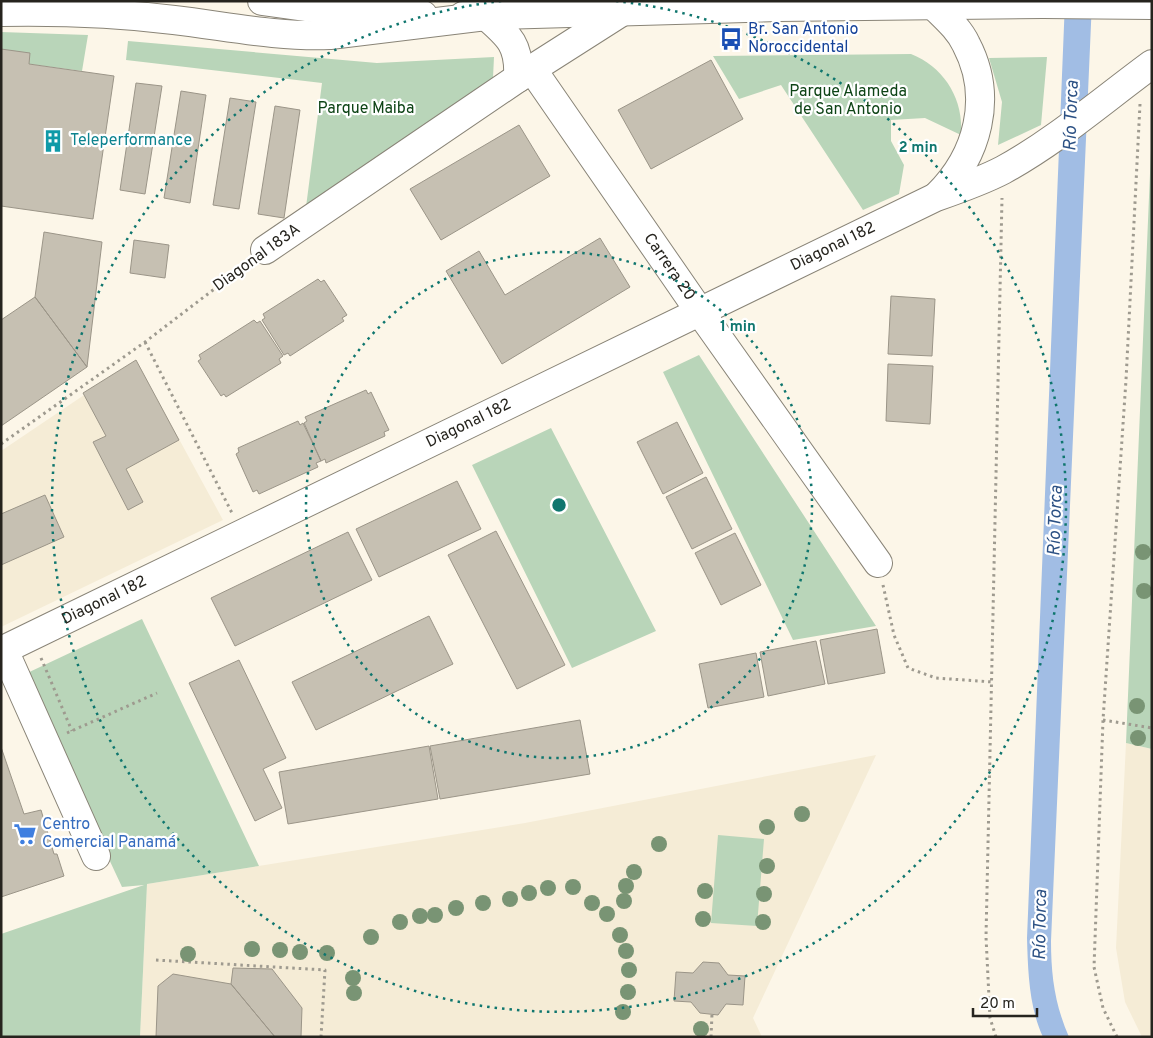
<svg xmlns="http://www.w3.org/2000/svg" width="1153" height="1038" viewBox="0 0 1153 1038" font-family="Overpass,sans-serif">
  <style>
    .built { fill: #f5ecd6 }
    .green { fill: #b9d5b9 }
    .water { fill: #a1bde4 }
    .building { fill: #c6c0b2; stroke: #9b9588 }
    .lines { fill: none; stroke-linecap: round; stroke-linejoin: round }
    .minor-casing { stroke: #898477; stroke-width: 30 }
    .major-casing { stroke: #898477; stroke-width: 30 }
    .highway-casing { stroke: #898477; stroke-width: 30 }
    .path { stroke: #9e9a8f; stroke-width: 3; stroke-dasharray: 2.5 4; stroke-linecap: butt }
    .minor { stroke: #fff; stroke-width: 28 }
    .major { stroke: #fff; stroke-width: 28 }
    .highway { stroke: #fff; stroke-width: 28 }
    .tree { fill: #799474 }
    .ring { fill: none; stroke: #0f766e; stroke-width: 2.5; stroke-dasharray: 2.5 5 }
    .labels { text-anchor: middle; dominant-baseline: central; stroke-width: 4.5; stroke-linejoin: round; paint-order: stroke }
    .transit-label { font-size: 16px; fill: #164399; stroke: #fff; text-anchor: start }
    .park-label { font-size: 16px; fill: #0e4416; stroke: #fff }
    .culture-label { font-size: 16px; fill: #0d838f; stroke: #fff; text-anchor: start }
    .street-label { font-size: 16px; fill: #26241e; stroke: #fff }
    .shop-label { font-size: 16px; fill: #366cbe; stroke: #fff; text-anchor: start }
    .water-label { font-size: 18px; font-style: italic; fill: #2c5184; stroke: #fff }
    .centre { fill: #0f766e; stroke: #fff; stroke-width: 2.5 }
    .ring-label { font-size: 15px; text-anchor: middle; font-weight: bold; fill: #0f766e; stroke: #fff; stroke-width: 4.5; stroke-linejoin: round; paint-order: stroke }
  </style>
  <rect width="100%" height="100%" fill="#fcf6e8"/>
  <path class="built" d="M136,360L223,520L1,627V451Z
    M1126,743L1152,749V1037H1142L1125,1002L1116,948Z
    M876,755L753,1018L762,1037H140L147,884L525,823Z"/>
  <path class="green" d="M1,32L88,35L82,71L29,64L1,49Z
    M128,41L377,63L494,57L493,78L306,207L322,83L126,60Z
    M911,54C944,67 964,99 961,135L925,118L891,120V141L904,165L899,194L863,210L781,85L739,99L713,56Z
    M1047,57L1041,125L998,145L1002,102L989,58Z
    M1152,126V749L1126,743Z
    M699,355L876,626L793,640L663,372Z
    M551,428L656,631L572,668L472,465Z
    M142,619L259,866L147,884L140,1037H1V934L144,885L122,887L23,675Z
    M718,835L764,839L757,926L711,923Z"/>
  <path class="water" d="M1065,1H1092L1051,941C1051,976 1055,1005 1069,1037H1043C1029,1007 1028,971 1027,938Z"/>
  <path class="building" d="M1,49L30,53L29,64L114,76L93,219L1,206Z
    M711,60L743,119L651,169L618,110Z
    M136,83L162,86L145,194L120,190Z
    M181,91L206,95L190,203L164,198Z
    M230,98L256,102L239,209L213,205Z
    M275,106L300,110L284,218L258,214Z
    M519,125L550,176L441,240L410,189Z
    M44,232L102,242L87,367L35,297Z
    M600,238L630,287L502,364L446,271L479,251L505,295Z
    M134,240L169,245L165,278L130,273Z
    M318,279L321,282L324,280L347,315L342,318L344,321L290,356L288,353L284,355L262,320L265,318L263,314Z
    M891,296L935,299L932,356L888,354Z
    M35,297L87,367L1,426V320Z
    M254,320L257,323L260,321L283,356L279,359L281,363L226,397L224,394L221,396L198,361L201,359L199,355Z
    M136,360L179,440L126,469L143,502L128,510L93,442L106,436L83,393Z
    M888,364L933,366L930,424L886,421Z
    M366,390L368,394L371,392L389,430L384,432L385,436L326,463L325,459L321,461L304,423L307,421L305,417Z
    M298,421L300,425L303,423L321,461L316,463L318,467L259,494L257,490L253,492L236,454L239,452L238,448Z
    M677,422L703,473L663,494L637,442Z
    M706,477L732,529L692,549L666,497Z
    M457,481L481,529L379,577L356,529Z
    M45,495L64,537L1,565V514Z
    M496,531L565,665L517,689L448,555Z
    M348,532L372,580L235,646L211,598Z
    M735,533L761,585L721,605L695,553Z
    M429,616L453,664L316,730L292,682Z
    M877,629L885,673L828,684L820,640Z
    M816,641L825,684L768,696L760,652Z
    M756,653L764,697L708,708L699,664Z
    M239,660L286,758L263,769L282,808L255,821L189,683Z
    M580,720L590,774L440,799L430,746Z
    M429,746L438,799L288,824L279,772Z
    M1,747L24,814L41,810L54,854H57L64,876L1,897Z
    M703,962L719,963L728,975L745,976L743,1005L726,1004L718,1015L700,1013L691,1002L674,1001L676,972L693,973Z
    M233,968L272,969L302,1008L301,1037H275L231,984Z
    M173,974L231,984L275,1037H156L158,986Z"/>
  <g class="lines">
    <defs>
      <g id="minor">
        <path d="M934,6C946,18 959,29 966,44C994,97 978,156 937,196"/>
        <path d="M486,16C509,36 520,45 518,78"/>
        <path id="s1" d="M532,69L700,312L878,563"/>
        <path d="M265,250L518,78L620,13"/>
        <path d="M4,650L96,856"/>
        <path id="s2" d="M1,651L936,197C959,189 982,181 1003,170C1056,141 1103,100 1152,64"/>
      </g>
      <path id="major" d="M262,1L348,13L423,15
        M463,16L777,7L1043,4L1152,5"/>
      <path id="highway" d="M1,12C58,11 117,13 174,20C226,26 276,37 330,35L486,16"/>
    </defs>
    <use href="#minor" class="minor-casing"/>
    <use href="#major" class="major-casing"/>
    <use href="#highway" class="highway-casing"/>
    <path class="path" d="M145,342L232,513
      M1,444L145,342L247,264
      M883,585L894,635L908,668L936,678L993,682
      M41,658L72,731
      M1103,720L1152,728
      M67,733L157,693
      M156,960L325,970L321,1037
      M711,1037L712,1014
      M996,1037L990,1018L986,937L1002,198
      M1117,1037L1103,1008L1094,967L1103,720L1126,380L1140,104"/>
    <use href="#minor" class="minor"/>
    <use href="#major" class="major"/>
    <use href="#highway" class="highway"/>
  </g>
  <g class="tree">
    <circle cx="1143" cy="552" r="8"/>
    <circle cx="1144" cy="591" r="8"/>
    <circle cx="1137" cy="706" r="8"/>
    <circle cx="1138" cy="738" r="8"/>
    <circle cx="802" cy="814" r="8"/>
    <circle cx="767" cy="827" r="8"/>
    <circle cx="659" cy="844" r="8"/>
    <circle cx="767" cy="866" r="8"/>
    <circle cx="634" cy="872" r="8"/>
    <circle cx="626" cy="886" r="8"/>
    <circle cx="573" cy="887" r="8"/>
    <circle cx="548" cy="888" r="8"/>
    <circle cx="705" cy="891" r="8"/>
    <circle cx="529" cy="893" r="8"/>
    <circle cx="764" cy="894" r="8"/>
    <circle cx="510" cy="899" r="8"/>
    <circle cx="624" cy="901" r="8"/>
    <circle cx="483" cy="903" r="8"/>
    <circle cx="592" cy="903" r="8"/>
    <circle cx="456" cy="908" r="8"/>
    <circle cx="607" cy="914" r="8"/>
    <circle cx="435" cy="915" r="8"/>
    <circle cx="420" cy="916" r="8"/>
    <circle cx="703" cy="919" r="8"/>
    <circle cx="400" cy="922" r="8"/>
    <circle cx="763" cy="922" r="8"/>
    <circle cx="620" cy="935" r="8"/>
    <circle cx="371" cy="937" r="8"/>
    <circle cx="252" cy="949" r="8"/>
    <circle cx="280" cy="950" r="8"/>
    <circle cx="626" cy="951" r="8"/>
    <circle cx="300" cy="952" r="8"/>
    <circle cx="327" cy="953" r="8"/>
    <circle cx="188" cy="954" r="8"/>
    <circle cx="629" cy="970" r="8"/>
    <circle cx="353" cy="978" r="8"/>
    <circle cx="628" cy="992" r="8"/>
    <circle cx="354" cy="993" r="8"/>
    <circle cx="623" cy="1012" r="8"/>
    <circle cx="701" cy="1029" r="8"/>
  </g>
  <g class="ring">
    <circle cx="559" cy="505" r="253"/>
    <path d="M616 1A507 507 0 1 1 502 1"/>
  </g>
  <defs>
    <symbol id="bus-bare" viewBox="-9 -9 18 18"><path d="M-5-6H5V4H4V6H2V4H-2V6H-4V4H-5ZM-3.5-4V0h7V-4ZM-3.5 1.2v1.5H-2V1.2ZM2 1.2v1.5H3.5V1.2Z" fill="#1a4fb4" stroke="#fff" stroke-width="2.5" paint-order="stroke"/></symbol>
    <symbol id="building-bare" viewBox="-9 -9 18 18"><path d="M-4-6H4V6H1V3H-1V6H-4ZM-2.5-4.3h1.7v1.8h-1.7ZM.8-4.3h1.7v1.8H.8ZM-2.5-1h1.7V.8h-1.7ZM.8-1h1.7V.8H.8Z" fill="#0f9aa8" stroke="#fff" stroke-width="2.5" paint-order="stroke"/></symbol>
    <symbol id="supermarket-bare" viewBox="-9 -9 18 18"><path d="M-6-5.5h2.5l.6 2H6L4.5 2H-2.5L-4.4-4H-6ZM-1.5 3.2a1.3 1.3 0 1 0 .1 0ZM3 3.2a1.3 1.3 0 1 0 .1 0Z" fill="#3f7fe0" stroke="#fff" stroke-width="2.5" paint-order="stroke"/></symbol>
  </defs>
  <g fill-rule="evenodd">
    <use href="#bus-bare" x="715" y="23" width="32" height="32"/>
    <use href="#building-bare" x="37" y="125" width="32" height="32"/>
    <use href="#supermarket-bare" x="9" y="818" width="32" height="32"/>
  </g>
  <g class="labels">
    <g class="transit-label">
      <text x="748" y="30">Br. San Antonio<tspan x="748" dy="18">Noroccidental</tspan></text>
    </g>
    <g class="park-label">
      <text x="848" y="92">Parque Alameda<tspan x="848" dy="18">de San Antonio</tspan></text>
      <text x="366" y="109">Parque Maiba</text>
    </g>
    <g class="culture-label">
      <text x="70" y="141">Teleperformance</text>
    </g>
    <g class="street-label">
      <text stroke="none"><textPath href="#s2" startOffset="925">Diagonal 182</textPath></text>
      <text transform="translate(257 258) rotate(-36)">Diagonal 183A</text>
      <text stroke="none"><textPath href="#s1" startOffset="241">Carrera 20</textPath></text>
      <text stroke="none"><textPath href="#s2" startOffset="520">Diagonal 182</textPath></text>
      <text stroke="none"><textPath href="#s2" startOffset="115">Diagonal 182</textPath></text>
    </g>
    <g class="shop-label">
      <text x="42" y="825">Centro<tspan x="42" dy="18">Comercial Panamá</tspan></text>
    </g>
    <g class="water-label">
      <text transform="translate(1072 116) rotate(-88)">Río Torca</text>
      <text transform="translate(1056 521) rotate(-88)">Río Torca</text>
      <text transform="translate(1041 925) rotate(-89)">Río Torca</text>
    </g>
  </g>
  <circle cx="559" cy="505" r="8" class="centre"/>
  <g class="ring-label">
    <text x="918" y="152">2 min</text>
    <text x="738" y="331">1 min</text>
  </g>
  <rect width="1153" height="1038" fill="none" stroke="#26241e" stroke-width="5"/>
  <path d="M973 1008v8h64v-8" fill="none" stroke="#26241e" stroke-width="2.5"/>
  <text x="980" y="1008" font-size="15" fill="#26241e" stroke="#ffffff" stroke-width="4" paint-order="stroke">20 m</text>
</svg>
